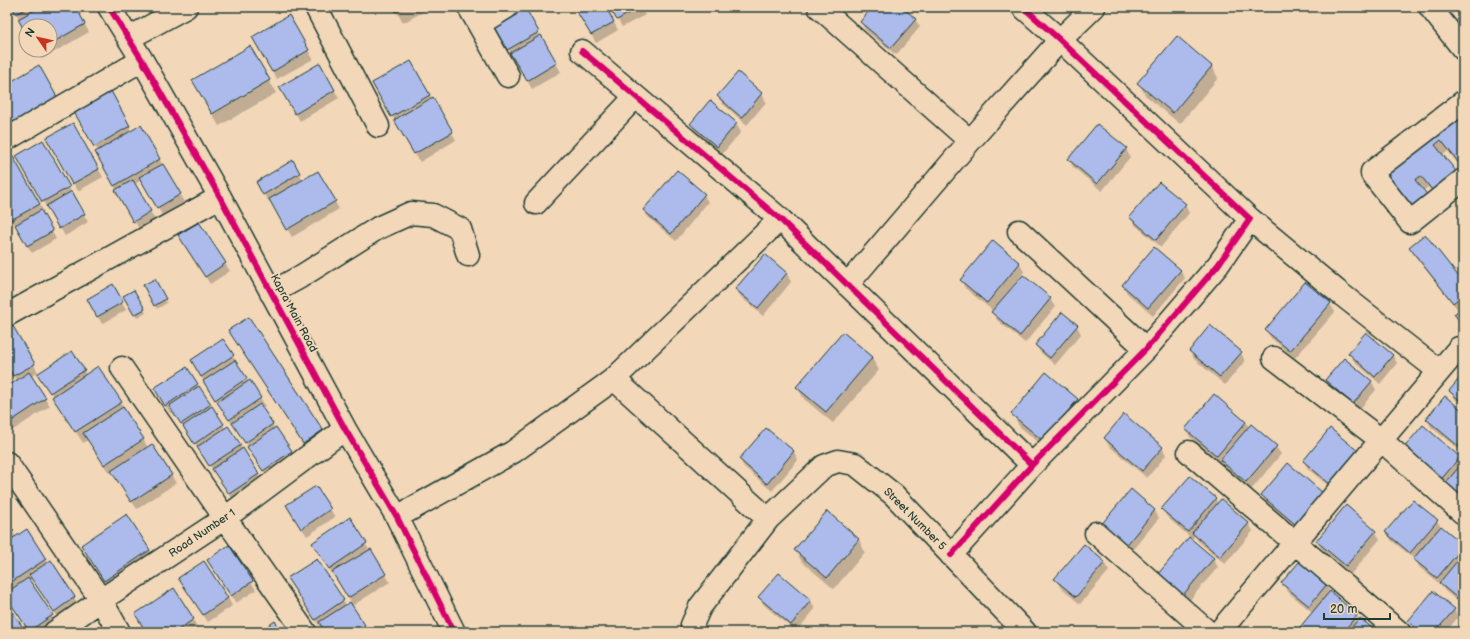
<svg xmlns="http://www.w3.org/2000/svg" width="1470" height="639" viewBox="0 0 1470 639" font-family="'Balsamiq Sans',sans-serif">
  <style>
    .shadow { fill: #0003 }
    .building { fill: #acbbeb; stroke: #1f3d34 }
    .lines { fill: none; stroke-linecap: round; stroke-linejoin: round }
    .minor-casing { stroke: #1f3d34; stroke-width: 25 }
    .minor { stroke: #f2d7b9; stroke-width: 22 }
    .cycleway-casing { stroke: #f2d7b9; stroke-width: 8 }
    .cycleway { stroke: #d6006c; stroke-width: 6 }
    .labels { text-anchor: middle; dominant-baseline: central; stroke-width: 4; stroke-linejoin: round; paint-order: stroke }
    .street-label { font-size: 11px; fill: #1f3d34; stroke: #f2d7b9 }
  </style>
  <rect width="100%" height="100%" fill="#f2d7b9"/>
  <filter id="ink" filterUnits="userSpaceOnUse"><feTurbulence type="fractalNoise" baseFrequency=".025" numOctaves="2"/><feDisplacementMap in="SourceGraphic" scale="8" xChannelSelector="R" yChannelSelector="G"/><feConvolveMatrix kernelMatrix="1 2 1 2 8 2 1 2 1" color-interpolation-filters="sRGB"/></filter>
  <g filter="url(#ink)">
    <path class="shadow" d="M13,7H75L89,32L42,59L36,50H50V26H26V32Z
      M394,7H432L403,23Z
      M519,7H524L561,72L532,89L493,22Z
      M576,7H605L618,30L596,43Z
      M611,7H640L645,15L622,27Z
      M873,7H901L915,19L920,27L896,55L865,30L861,22Z
      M1058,7H1068L1064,12Z
      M288,16L313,59L277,79L253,37Z
      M250,47L276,93L219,126L193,80Z
      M411,62L456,140L420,162L373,84Z
      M320,65L339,98L300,121L281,87Z
      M1212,66L1218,78L1180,124L1145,95L1139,83Z
      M738,73L762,94L766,102L747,125L723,104L718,97Z
      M110,93L132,132L141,127L184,202L162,215L142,180L135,184L155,220L139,229L96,153L98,151L76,113Z
      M710,101L736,124L741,132L722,154L695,132L691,124Z
      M1463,112V170L1448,151L1442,156L1444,206L1428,187L1423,191L1389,187Z
      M73,124L103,177L78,191L48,138Z
      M43,141L88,222L65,236L49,209L48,210L17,156Z
      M1126,149L1130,157L1102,191L1073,167L1069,159Z
      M12,157L44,212L41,213L56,239L32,253L7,212V159Z
      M293,162L303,180L318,172L339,209L292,237L271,201L269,202L257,183Z
      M704,195L708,202L676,241L649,218L644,211Z
      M1185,205L1189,213L1161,247L1135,225L1130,217Z
      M7,222L12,230L7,233Z
      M198,223L230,271L210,284L184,244Z
      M993,241L1020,264L1024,272L998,304L999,305L1023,276L1050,299L1055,307L1025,343L997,320L993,312V311L965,288L961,280Z
      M1410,247L1463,284V328L1455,314L1459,311L1414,255Z
      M765,255L787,274L791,282L763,316L741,297L736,289Z
      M1180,270L1185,278L1153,316L1127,293L1123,286Z
      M154,280L167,303L157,309L144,286Z
      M1305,283L1330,304L1335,312L1295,358L1271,338L1266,330Z
      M112,286L126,310L102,324L88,299Z
      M7,288L13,299L7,303Z
      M134,291L146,313L137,318L125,297Z
      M248,318L329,442L310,455L229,330Z
      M1077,326L1081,334L1055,365L1040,352L1036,345Z
      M13,327L39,374L71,352L87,376L121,402L148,448L171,475L176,483L137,509L112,471L109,473L88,440L83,443L38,372L31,377L50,406L7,434V388L17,381L7,364V331Z
      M1190,351L1241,353L1245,361L1225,385L1194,359Z
      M1349,353L1393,356L1397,363L1380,384L1354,361Z
      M233,356L237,364L265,406L262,409L296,459L268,478L235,426L234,427L208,389L196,368Z
      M872,358L879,370L833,423L804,399L797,387Z
      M1344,359L1372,382L1376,390L1358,411L1331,388L1326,380Z
      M186,368L225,428L240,445L263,482L234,501L173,411L170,413L160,396Z
      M1463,376V406L1455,399L1450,391Z
      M1077,400L1084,411L1050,452L1019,426L1013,414Z
      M1463,413V453L1431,427L1427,419Z
      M1246,422L1249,428L1276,447L1281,454L1251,490L1226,468L1223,463L1222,464L1190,437L1186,429Z
      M766,429L794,452L798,460L772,491L744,467L740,460Z
      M1330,430L1336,492L1308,469L1304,461Z
      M1105,439L1162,447L1166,455L1147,478L1109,446Z
      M1459,457L1463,464V503L1407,459Z
      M1288,464L1301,532L1267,503L1262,495Z
      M1131,490L1155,511L1159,518L1129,554L1106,534Z
      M1215,498L1218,504L1248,523L1253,531L1225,564L1198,541L1195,536L1191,540L1213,559L1218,567L1188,602L1159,574L1190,537L1167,517L1162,509Z
      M330,509L335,517L307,536L292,513Z
      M827,513L859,540L865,552L834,589L802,562L795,550Z
      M349,519L390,582L352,606L369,632H326L322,626L320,627L293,586L317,560L346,605L351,602L335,575L334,576L317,551Z
      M1437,521L1441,527L1463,545V606L1445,591L1441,585L1419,567L1416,560L1391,540L1386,532Z
      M7,523L16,537L45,559L48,564L51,562L79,606L59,619L33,578L29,581L56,623L43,632H30L7,597Z
      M1375,531L1380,539L1351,574L1322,549L1317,541Z
      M82,546L150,550L156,562L111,592Z
      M229,547L256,590L236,603L213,568Z
      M1104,563L1109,571L1080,604L1060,587L1056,579Z
      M779,574L811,601L815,609L796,632L764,605L759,597Z
      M1283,583L1326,584L1330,593L1357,615L1359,620L1375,632H1304L1301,627L1313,613L1287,591Z
      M184,586L228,598L232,606L208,622Z
      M174,589L198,628L191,632H147Z
      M1454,609L1458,617L1446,632H1418L1414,629L1409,621Z"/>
    <path class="building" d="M12,7H29L16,14Z
      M40,7H76L85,24L50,44V26H26V34L18,19Z
      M393,7H405L396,12Z
      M517,7H525L539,32L507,50L491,22Z
      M574,7H606L614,22L591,35Z
      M609,7H640L617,20Z
      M872,7H902L916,19L891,48L860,22Z
      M289,15L309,50L272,72L252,37Z
      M541,35L557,63L527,81L510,53Z
      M1177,36L1212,66L1173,113L1137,83Z
      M250,46L270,80L212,114L192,80Z
      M411,61L430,95L391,117L372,83Z
      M320,63L335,90L295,114L279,87Z
      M39,65L57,97L7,127V84Z
      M738,72L762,93L742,118L717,96Z
      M111,91L130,126L94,147L74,112Z
      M433,97L453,132L414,154L394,120Z
      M710,100L737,123L717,147L690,124Z
      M1463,111V168L1441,140L1435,145L1460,176L1436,195L1421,176L1415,180L1431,199L1412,214L1381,176Z
      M73,123L99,169L72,184L46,138Z
      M1097,124L1127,148L1097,184L1068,159Z
      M141,125L160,159L114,186L95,152Z
      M43,140L70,187L42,202L16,156Z
      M12,155L40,204L11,220L7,214V158Z
      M293,160L300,173L263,195L256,182Z
      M163,164L181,194L157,208L139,177Z
      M677,170L705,194L671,234L643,210Z
      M318,171L336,201L286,230L269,199Z
      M133,180L151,211L133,222L115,190Z
      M1159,182L1186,204L1156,240L1129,217Z
      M72,191L85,214L59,229L46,206Z
      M41,210L53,231L27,246L15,225Z
      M199,222L226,263L205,277L178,235Z
      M1425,234L1463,282V295L1453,303L1409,247Z
      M993,240L1020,263L987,303L960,280Z
      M1154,247L1181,270L1148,308L1122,285Z
      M765,254L787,273L758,308L735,289Z
      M1023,275L1051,298L1020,336L991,312Z
      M155,279L166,299L154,306L143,285Z
      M1305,282L1331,303L1290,351L1265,330Z
      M113,284L123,302L97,317L87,299Z
      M134,290L145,309L134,315L123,296Z
      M1463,307V326L1454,314Z
      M1062,312L1078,325L1050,358L1035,345Z
      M249,317L323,430L303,444L228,330Z
      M1210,325L1242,352L1220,377L1189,351Z
      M13,326L35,364L13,376L7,366V330Z
      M843,332L873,357L826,412L796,387Z
      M1366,332L1393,355L1375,377L1348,353Z
      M223,339L234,355L201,377L191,360Z
      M72,351L85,370L50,393L37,374Z
      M1344,358L1372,381L1353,404L1325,380Z
      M235,360L247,378L215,400L203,381Z
      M98,366L122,402L75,432L52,397Z
      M187,367L198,384L165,406L154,388Z
      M29,372L46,398L7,424V387Z
      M1046,372L1078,399L1043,441L1011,414Z
      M1463,374V403L1449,391Z
      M250,380L261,398L229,420L217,402Z
      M199,386L211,404L181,424L169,406Z
      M1214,394L1246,422L1217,456L1185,429Z
      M1445,396L1463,411V450L1426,419Z
      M260,404L273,424L245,443L232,423Z
      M212,406L224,424L194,444L183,426Z
      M123,407L144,439L104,465L83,433Z
      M1124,414L1163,447L1142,471L1104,438Z
      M1251,424L1277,446L1246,482L1220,460Z
      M1423,425L1460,457L1438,483L1401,451Z
      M228,426L241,445L209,466L197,447Z
      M276,427L292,451L263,471L247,447Z
      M766,428L794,451L767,484L739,459Z
      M1330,428L1359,452L1331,485L1303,461Z
      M152,444L172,475L131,502L111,471Z
      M243,448L259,474L229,494L212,469Z
      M1463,462V500L1444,485Z
      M1288,463L1323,493L1296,525L1261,495Z
      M1190,476L1216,498L1188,532L1161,509Z
      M316,486L331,509L301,529L286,505Z
      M1131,489L1155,510L1125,547L1100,526Z
      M1221,499L1249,523L1220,557L1192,533Z
      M1413,500L1438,520L1410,553L1385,532Z
      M1346,505L1376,531L1346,566L1316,541Z
      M827,511L859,539L827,578L794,550Z
      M127,514L150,550L104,581L81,545Z
      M350,517L367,543L329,569L312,543Z
      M7,521L14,531L7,535Z
      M1441,526L1463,544V547L1437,578L1413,559Z
      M27,529L46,559L7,585V542Z
      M1189,537L1214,558L1183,595L1158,574Z
      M1084,544L1105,562L1076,597L1054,579Z
      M229,545L253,581L231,596L207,560Z
      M371,549L386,574L348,598L332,572Z
      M1463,554V603L1439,583Z
      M317,559L344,600L315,620L287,578Z
      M51,560L75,597L54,612L29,575Z
      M204,561L228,598L203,615L178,578Z
      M1300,561L1327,584L1309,606L1281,583Z
      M779,573L811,600L791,625L758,597Z
      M28,578L53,615L29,631L7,598V592Z
      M174,588L194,619L175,632H146L135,614Z
      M1330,591L1357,615L1343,632H1306L1300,627Z
      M1433,591L1455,609L1435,632H1421L1408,621Z
      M350,602L365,625L354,632H325L319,622Z
      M7,603L25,631L23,632H7Z
      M1360,618L1377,632H1347Z
      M275,621L282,632H259Z
      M368,628L371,632H361Z"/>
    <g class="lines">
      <defs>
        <path id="minor" d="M109,7L142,60L220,197L345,429L397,517L454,632
          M316,7L378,126
          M469,7L508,76
          M819,7L970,141
          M1430,7L1463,49
          M479,24L507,7
          M129,38L186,7
          M582,51L780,219L1032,465
          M1463,102L1372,172V174L1410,222L1463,180
          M7,139L142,60
          M536,203L635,97
          M1250,219L1337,291L1439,371
          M1019,231L1146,349
          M847,285L970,141L1060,40L1094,7
          M271,293L300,277L378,228L411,213L433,215L460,229L468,255
          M7,315L220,197
          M1274,358L1381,440L1463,513
          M122,368L225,518L305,632
          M614,379L768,519
          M1189,452L1399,632
          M7,463L101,600L119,632
          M397,517L513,452L614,379L780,219
          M1096,533L1208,632
          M951,555L1032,465L1146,349L1218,265L1250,219L1060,40L1023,7
          M55,632L101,600L225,518L345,429
          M695,632L692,625L700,607L768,519L824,466L838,461L855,464L894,495L1025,632
          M1219,632L1459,348"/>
      </defs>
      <use href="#minor" class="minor-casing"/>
      <use href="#minor" class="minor"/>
      <defs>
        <path id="cycleway" d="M109,7L142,60L220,197L345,429L397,517L454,632
          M582,51L780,219L1032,465
          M951,555L1032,465L1146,349L1218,265L1250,219L1060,40L1023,7"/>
      </defs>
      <use href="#cycleway" class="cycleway-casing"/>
      <use href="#cycleway" class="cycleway"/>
    </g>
  </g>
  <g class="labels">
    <g class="street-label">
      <text transform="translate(294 313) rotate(62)">Kapra Main Road</text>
      <text transform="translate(915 519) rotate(45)">Street Number 5</text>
      <text transform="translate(202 533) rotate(-34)">Road Number 1</text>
    </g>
  </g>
  <rect width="1470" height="639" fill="none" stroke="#f2d7b9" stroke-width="24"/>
  <rect x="12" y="12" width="1446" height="615" fill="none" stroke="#1f3d34" stroke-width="1.5" filter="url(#ink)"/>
  <g transform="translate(38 38) rotate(304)"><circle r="19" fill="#f2d7b9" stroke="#9e9984"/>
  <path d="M0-3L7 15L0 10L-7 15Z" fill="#c8321e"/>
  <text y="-6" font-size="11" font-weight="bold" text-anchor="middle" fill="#1f3d34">N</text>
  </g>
  <path d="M1324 613v6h66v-6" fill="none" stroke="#1f3d34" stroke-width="2"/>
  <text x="1330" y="613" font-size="12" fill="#1f3d34" stroke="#f2d7b9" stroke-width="3" paint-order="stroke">20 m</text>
</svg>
